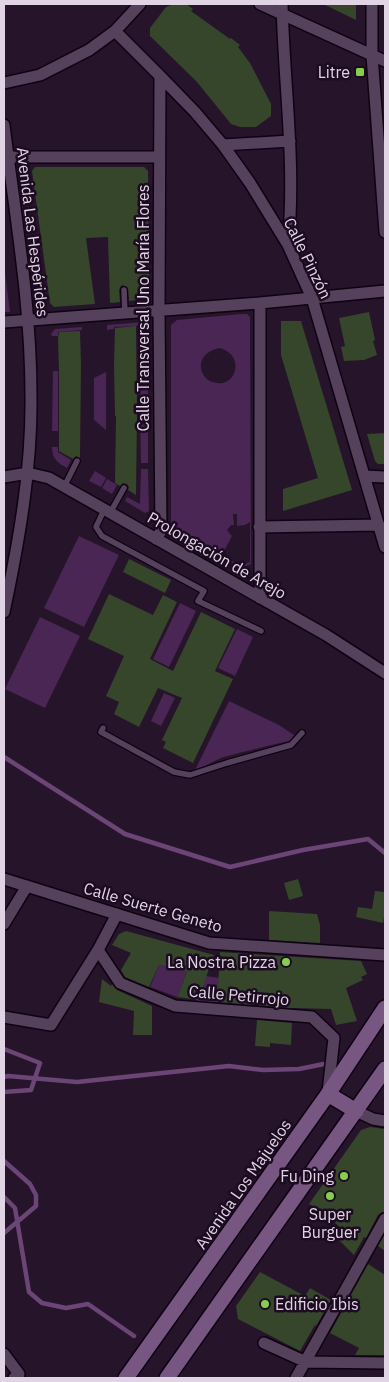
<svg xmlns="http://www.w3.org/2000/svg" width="389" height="1382" viewBox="0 0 389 1382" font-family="'IBM Plex Sans',sans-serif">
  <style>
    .green { fill: #492653; fill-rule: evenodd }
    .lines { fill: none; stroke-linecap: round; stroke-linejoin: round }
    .stream { stroke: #6b4576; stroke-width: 4.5 }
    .building { fill: #35462b }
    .lane-casing { stroke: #0f0213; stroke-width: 8 }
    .street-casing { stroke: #0f0213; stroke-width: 14 }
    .secondary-casing { stroke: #0f0213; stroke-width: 18 }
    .lane { stroke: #55415b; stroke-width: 5.5 }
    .street { stroke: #55415b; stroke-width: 11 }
    .secondary { stroke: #785682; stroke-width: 15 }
    .poi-dot { fill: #85cf4d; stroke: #1c0b21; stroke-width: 2 }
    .labels { text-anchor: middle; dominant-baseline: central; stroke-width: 5; stroke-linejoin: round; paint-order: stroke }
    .poi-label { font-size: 16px; fill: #e1d5e5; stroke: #1c0b21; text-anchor: end }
    .street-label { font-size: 16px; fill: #e1d5e5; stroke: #1c0b21 }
  </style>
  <rect width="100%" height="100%" fill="#26142b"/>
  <path class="green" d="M4,265L10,312H4Z
    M241,314H247L250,317L251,564L241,568L177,534L171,522V325L177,320ZM220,348C247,356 235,390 213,382C208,381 204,377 202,372C197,359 208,350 220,348ZM233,514H237V526L245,525L250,522V562L240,566L222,555L232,536L227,530L231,525H234Z
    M144,322L148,326V359L141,360L140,326L114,327V329L107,330V325Z
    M82,327V330L58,332V336H52L51,334L55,329Z
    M140,366H148V411H140Z
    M53,371H58V431H52Z
    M106,372V430L94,420V378Z
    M140,417L148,418V463H141Z
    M52,447H58V452L71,460L67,468C57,463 52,458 52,447Z
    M141,469H148L149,511L145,513L125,501L127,497L140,504Z
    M95,471L106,478L101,487L89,481Z
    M107,479L117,485L112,494L102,488Z
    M79,536L119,555L84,627L44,608Z
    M180,603L196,611L169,667L153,659Z
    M40,617L80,636L45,708L5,689Z
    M237,629L253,637L235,676L218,668Z
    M164,693L175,698L161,726L151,721Z
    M229,701L279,725L294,735L293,738L289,741C267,746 245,751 224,757C213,761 205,767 195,770Z
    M159,965L187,972L177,997L150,987Z
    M206,976L219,978L217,1003L197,1001Z"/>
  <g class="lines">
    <path class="stream" d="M4,757L125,834L230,867L303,850L368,839L385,853
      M4,1049L40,1063L31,1090L4,1092
      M4,1077L8,1076L77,1082L229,1066L263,1070L299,1069L324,1064
      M4,1161L30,1184L36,1195V1206L4,1233
      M4,1197L15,1208L29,1292L42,1303L66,1308L88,1304L134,1336"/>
  </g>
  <path class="building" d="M174,4H186L193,9L191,11L230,39L231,38L240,45L238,47L250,63L271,104V116L256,127H240L231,124L197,82L150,36V28L166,7Z
    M323,4H356V20Z
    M35,167H144L148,171L149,283L148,296L145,299L129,301L128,288L123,285L121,286L119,290L120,302L110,303L108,237L86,238L95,304L54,307L50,303L32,171Z
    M369,312L375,340L373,341L377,355L364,360L344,361L341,347L345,346L339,318Z
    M281,321H301L352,490L283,511V489L318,478L281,355Z
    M136,326L137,412L136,495L128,490L129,487L127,484L123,483L120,486L115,483L116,416H115L114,365L115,328Z
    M80,331L81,363L80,458L76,456L73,459L59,451V371L58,338L59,332Z
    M385,433V464H378L375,461L367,434Z
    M129,559L171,580L165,593L123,572Z
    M109,594L153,615L163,595L177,602L150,659L173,671L201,612L235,629L215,671L233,679L193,763L163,748L166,742L162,740L182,698L158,688L139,727L114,714L119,702L106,696L124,656L88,639Z
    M298,879L303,896L289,900L284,883Z
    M375,891L385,892V912L383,923L356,917L358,907L372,909Z
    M269,911L317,914L320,925V943L269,940Z
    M126,931L214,955L198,1000L177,997L187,972L159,965L149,987L125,977L121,970L131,953L112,945L119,934Z
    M220,952L361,961L367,974L361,977L363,980L346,988L357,1021L336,1025L331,1009L291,1008L217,1002Z
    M102,979L111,986L112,984L117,990L152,1006V1035H133L134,1011L99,1002Z
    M257,1020L292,1023L291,1045L270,1043V1047L255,1046Z
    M370,1127L385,1129V1212H382L378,1215L366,1238L364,1237L354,1255L334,1235L340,1227L335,1223L338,1219L309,1204L361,1130Z
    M385,1234V1251L378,1246Z
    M368,1264L385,1275V1355H355L359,1348L330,1333Z
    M260,1272L305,1296L310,1288L331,1300L316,1326L315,1325L300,1351L238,1319L236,1306Z"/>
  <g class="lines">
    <defs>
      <path id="lane" d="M124,290L125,314
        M64,487L77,461
        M104,510L96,527L102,536L204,591L198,601L261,631
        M110,513L124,488
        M103,728L101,732L174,772L190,775L227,763L291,745L302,733"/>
      <path id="street" d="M260,4L385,61
        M282,4C284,84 296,165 288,245
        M372,4V55L385,232
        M115,31L160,76L195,112L223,145L250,183L288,245L312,298L385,547
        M4,83L40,75L89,50L115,31L140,4
        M4,125C15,214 31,304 31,395C32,468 19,541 4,612
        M223,145L290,141
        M8,157H159
        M4,322L260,303L385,291
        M364,476L385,477
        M4,477L28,473L49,478L326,635L385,673
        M259,527L379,525
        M156,539L161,531L159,311L160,76
        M260,598V303
        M4,879L209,943L385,955
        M4,924L27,886
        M98,950L120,983L175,1006L312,1017L334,1038L328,1092
        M4,1017L51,1025L98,950L117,914
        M356,1111L373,1119L385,1121
        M264,1343L306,1362L385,1363
        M4,1354L19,1374L14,1378
        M296,1378L385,1219"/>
      <path id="secondary" d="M328,1094L356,1111
        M126,1378L328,1094L385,1008
        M167,1378L385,1069"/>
    </defs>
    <use href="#lane" class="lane-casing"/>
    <use href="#street" class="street-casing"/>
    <use href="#secondary" class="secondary-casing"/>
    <use href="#lane" class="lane"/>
    <use href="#street" class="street"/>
    <use href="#secondary" class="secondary"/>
  </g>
  <g class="poi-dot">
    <rect x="355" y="67" width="10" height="10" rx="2.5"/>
    <circle cx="286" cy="962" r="5"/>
    <circle cx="344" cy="1176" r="5"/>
    <circle cx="330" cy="1196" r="5"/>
    <circle cx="265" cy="1304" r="5"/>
  </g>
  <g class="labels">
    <g class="poi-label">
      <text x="350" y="72">Litre</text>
      <text x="276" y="962">La Nostra Pizza</text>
      <text x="334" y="1176">Fu Ding</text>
      <text x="330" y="1214" text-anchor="middle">Super<tspan x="330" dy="18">Burguer</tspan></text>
      <text x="275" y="1304" text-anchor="start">Edificio Ibis</text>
    </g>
    <g class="street-label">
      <text transform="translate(33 232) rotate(83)">Avenida Las Hespérides</text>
      <text transform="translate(308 258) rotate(64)">Calle Pinzón</text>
      <text transform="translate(143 308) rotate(-90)">Calle Transversal Uno María Flores</text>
      <text transform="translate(217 555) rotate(30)">Prolongación de Arejo</text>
      <text transform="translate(153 907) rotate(16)">Calle Suerte Geneto</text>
      <text transform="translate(239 995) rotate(5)">Calle Petirrojo</text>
      <text transform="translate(243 1184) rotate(-55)">Avenida Los Majuelos</text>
    </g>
  </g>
  <rect width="389" height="1382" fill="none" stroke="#e1d5e5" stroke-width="10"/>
</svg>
